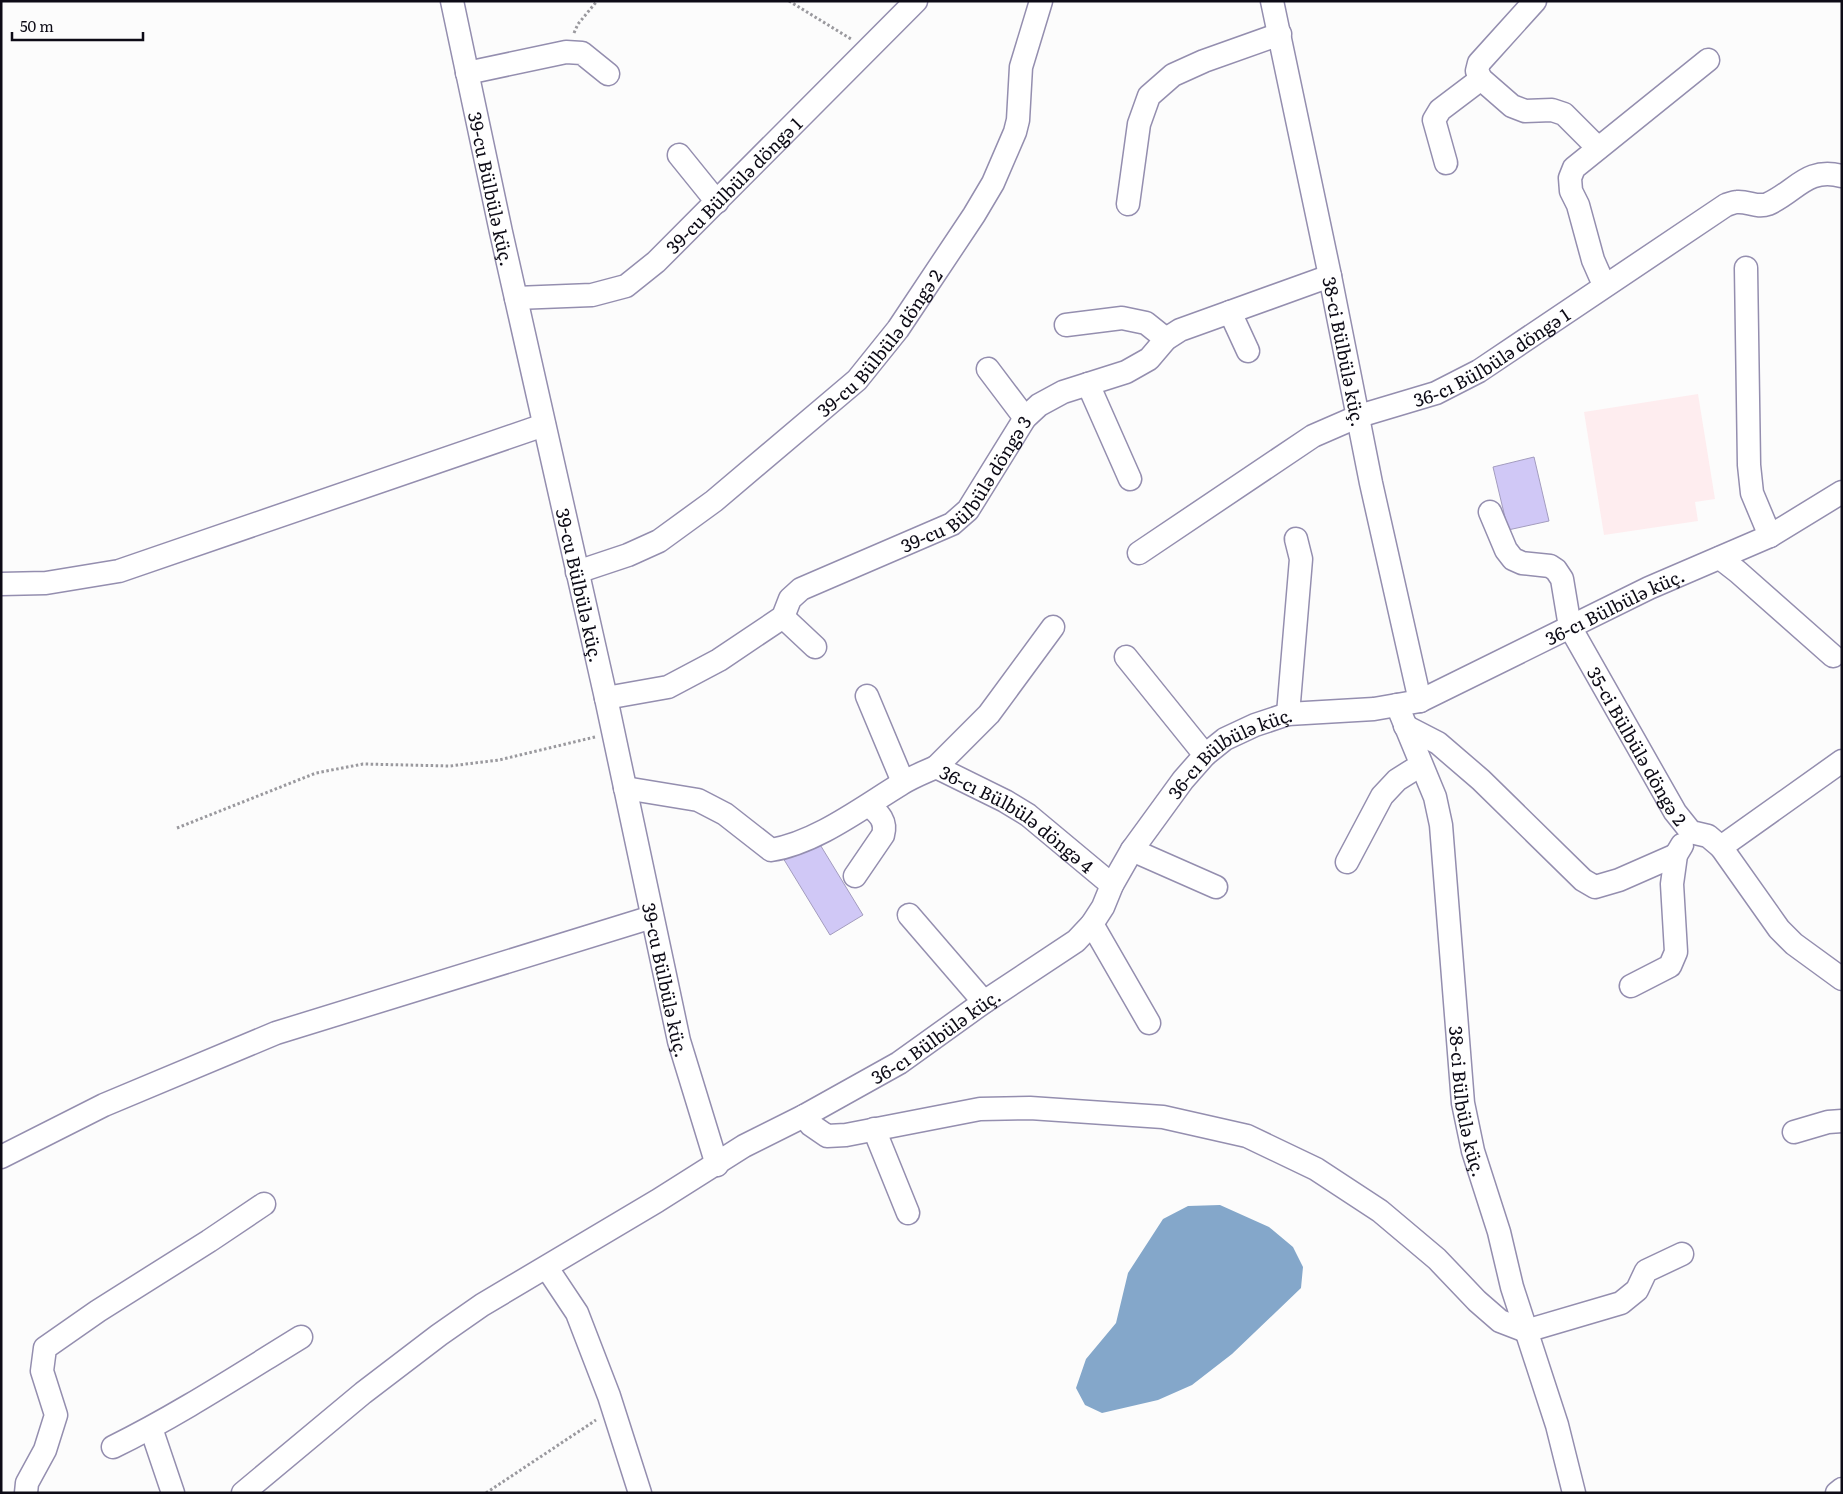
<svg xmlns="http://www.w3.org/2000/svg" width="1843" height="1494" viewBox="0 0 1843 1494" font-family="Literata,serif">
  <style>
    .industrial { fill: #feedef }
    .water { fill: #84a7ca }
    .building { fill: #d0c8f6; stroke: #a39cbe }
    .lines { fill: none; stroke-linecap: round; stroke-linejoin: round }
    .minor-casing { stroke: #948eaf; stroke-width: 25 }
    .path { stroke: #9a999e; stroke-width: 3; stroke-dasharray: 2.5 2.5; stroke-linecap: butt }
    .minor { stroke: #fff; stroke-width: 22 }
    .labels { text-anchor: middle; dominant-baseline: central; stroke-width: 4; stroke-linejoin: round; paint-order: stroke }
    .street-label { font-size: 18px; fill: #0d0b16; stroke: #fcfcfc }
  </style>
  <rect width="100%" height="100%" fill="#fcfcfc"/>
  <path class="industrial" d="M1698,394L1715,499L1695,502L1698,521L1604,535L1584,412Z"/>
  <path class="water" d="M1220,1205L1269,1227L1293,1247L1303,1267L1301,1288L1232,1354L1192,1385L1158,1400L1102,1413L1085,1405L1076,1388L1086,1359L1116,1323L1128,1273L1163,1219L1188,1206Z"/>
  <path class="building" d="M1534,457L1549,521L1508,530L1493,467Z
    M816,838L863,915L830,935L783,858Z"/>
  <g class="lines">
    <defs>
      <g id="minor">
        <path id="s1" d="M452,1L501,232L606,698L679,1041L717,1165"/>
        <path id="s2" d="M1272,1L1330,276L1371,483L1420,701"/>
        <path d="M1535,1L1479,63L1477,71L1481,79L1512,106L1525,111L1552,110L1564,114L1598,148"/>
        <path d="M467,73L566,52L582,53L608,74"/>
        <path d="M679,155L717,202"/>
        <path d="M1446,163L1434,120L1440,110L1481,79"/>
        <path d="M1128,204L1139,124L1149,96L1173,75L1204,61L1280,34"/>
        <path d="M1746,268L1749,465L1752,493L1770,536"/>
        <path d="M1604,285L1593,260L1578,205L1571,191L1570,178L1574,168L1708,60"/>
        <path id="s3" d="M516,298L592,295L626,286L656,262L916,1"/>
        <path d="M1230,312L1248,351"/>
        <path d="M1066,325L1122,318L1146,323L1166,339"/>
        <path d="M988,369L1025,418"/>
        <path d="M1088,384L1130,479"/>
        <path id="s4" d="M1490,512L1506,550L1513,559L1522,563L1550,566L1556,570L1562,579L1570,627L1675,812L1691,832L1708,836L1721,847L1842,761"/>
        <path id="s5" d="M1139,553L1313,436L1359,416L1436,393L1479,371L1726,205C1729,204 1734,202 1737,202C1748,201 1757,208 1768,204C1797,191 1806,167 1842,176"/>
        <path d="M1720,558L1738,572L1833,656"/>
        <path id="s6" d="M577,572L628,555L659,541L714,501L857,380L898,329L974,215L993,183L1015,132L1018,120L1021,67L1041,1"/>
        <path d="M1,584L46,583L119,571L544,425"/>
        <path d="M783,617L815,647"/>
        <path d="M1126,657L1205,755"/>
        <path d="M867,696L903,782"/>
        <path id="s7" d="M606,698L668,687L719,660L783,617L790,599L801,589L952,524L968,510L1025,418L1039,405L1063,392L1126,372L1149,359L1166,339L1180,330L1330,276"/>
        <path id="s8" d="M1397,705L1435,797L1441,825L1463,1103L1473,1151L1499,1232L1512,1287L1557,1425L1574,1493"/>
        <path d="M1288,714L1301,559L1296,539"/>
        <path d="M1405,726L1438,743L1481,780L1583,880L1595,887L1619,880L1676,855"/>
        <path d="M936,767L989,714L1053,627"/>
        <path id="s9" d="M625,788L698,800L725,814L771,850C816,843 863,807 901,784C912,777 925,772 936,767L1005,801L1028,815L1112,885"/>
        <path d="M1721,847L1779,929L1794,944L1842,979"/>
        <path d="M1132,850L1216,887"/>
        <path d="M1347,862L1382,796L1397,780L1421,765"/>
        <path d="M855,876L883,835C887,821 879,814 869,805"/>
        <path d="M909,915L984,1002"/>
        <path d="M1092,924L1149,1023"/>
        <path d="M1631,986L1670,966L1676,952L1672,884L1676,855L1682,845"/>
        <path d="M804,1116L811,1125L827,1136L846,1135L980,1109L1030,1108L1163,1117L1247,1136L1316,1169L1380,1211L1437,1259L1477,1301L1500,1321L1526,1331L1621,1303L1637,1290L1646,1271L1682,1254"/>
        <path d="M874,1129L908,1213"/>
        <path d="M1794,1132L1828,1122L1842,1121"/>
        <path d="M1,1157L104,1105L276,1033L652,917"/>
        <path d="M547,1268L577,1313L609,1396L640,1493"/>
        <path d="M151,1428L173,1493"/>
        <path d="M113,1447C178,1415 239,1375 301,1337"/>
        <path d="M26,1493L27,1483L45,1450L56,1415L42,1371L45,1348L98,1311L209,1241L264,1204"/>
        <path id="s10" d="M243,1493L363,1393L439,1335L482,1305L657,1201L744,1146L804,1116L899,1063L984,1002L1076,941L1092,924L1103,907L1112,885L1132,850L1183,780L1205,755L1225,739L1255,725L1288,714L1374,709L1420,701L1649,588L1770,536L1842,492"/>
        <path d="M1837,1493L1842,1489"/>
      </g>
    </defs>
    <use href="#minor" class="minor-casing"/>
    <path class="path" d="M789,1L851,39
      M574,33L578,24L597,1
      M177,828L316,773L363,764L450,766L499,760L595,737
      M486,1493L596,1420"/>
    <use href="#minor" class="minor"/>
  </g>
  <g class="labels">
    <g class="street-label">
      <text stroke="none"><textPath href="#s3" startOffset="259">39-cu Bülbülə döngə 1</textPath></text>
      <text stroke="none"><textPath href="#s1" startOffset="192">39-cu Bülbülə küç.</textPath></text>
      <text stroke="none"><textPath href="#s6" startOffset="386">39-cu Bülbülə döngə 2</textPath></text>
      <text stroke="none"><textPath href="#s2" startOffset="358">38-ci Bülbülə küç.</textPath></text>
      <text stroke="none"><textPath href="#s5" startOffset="406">36-cı Bülbülə döngə 1</textPath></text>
      <text stroke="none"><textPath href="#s7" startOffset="434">39-cu Bülbülə döngə 3</textPath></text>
      <text stroke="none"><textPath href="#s1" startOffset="598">39-cu Bülbülə küç.</textPath></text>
      <text stroke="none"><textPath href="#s10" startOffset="1672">36-cı Bülbülə küç.</textPath></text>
      <text stroke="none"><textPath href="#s4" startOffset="294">35-ci Bülbülə döngə 2</textPath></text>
      <text stroke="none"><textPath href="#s10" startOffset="1252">36-cı Bülbülə küç.</textPath></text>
      <text stroke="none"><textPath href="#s9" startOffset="445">36-cı Bülbülə döngə 4</textPath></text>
      <text stroke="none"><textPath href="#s1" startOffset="1002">39-cu Bülbülə küç.</textPath></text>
      <text stroke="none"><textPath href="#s10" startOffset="832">36-cı Bülbülə küç.</textPath></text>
      <text stroke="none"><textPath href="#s8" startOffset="406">38-ci Bülbülə küç.</textPath></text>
    </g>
  </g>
  <rect width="1843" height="1494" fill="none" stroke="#0d0b16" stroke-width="5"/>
  <path d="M12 32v8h131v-8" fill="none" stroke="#0d0b16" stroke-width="2.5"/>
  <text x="20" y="32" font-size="15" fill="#0d0b16" stroke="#fcfcfc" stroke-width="4" paint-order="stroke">50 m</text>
</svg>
